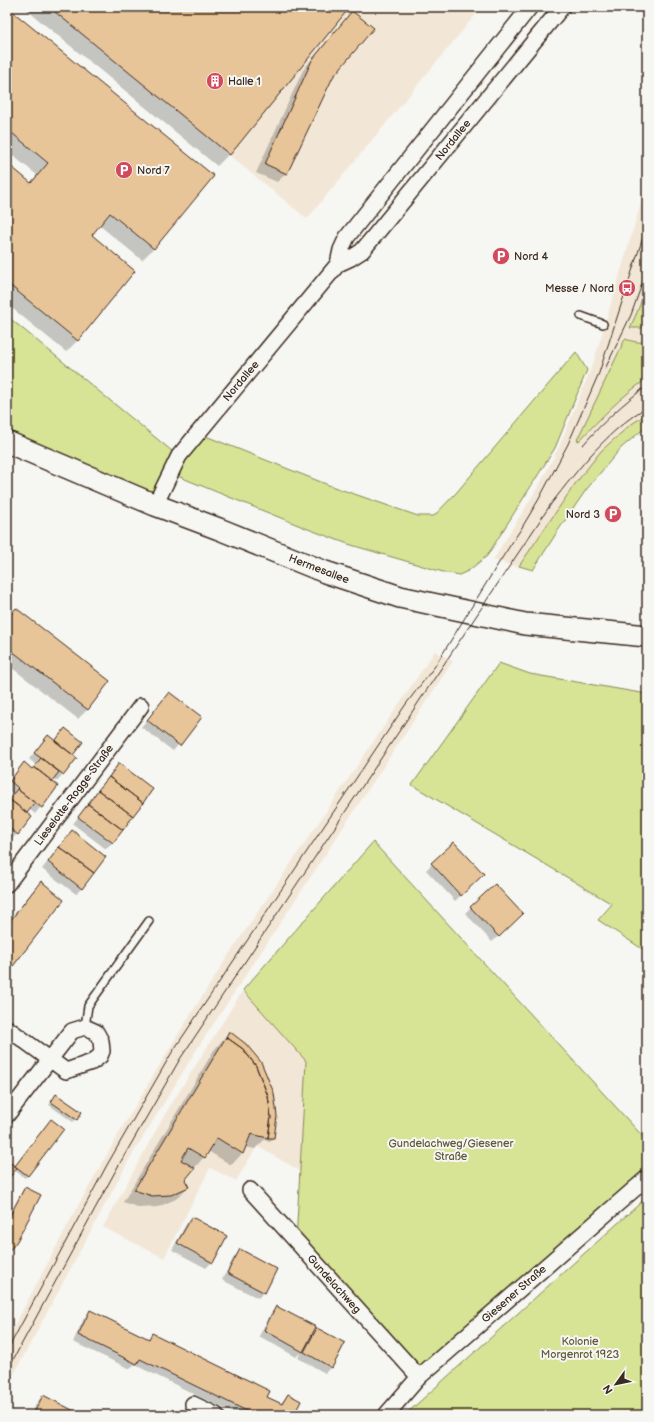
<svg xmlns="http://www.w3.org/2000/svg" width="654" height="1422" viewBox="0 0 654 1422" font-family="'Balsamiq Sans',sans-serif">
  <style>
    .built { fill: #f2e7d7 }
    .green { fill: #d7e395; stroke: #89865a }
    .shadow { fill: #0003 }
    .building { fill: #e8c499; stroke: #3b2a1e }
    .lines { fill: none; stroke-linecap: round; stroke-linejoin: round }
    .lane-casing { stroke: #3b2a1e; stroke-width: 10 }
    .street-casing { stroke: #3b2a1e; stroke-width: 18 }
    .secondary-casing { stroke: #3b2a1e; stroke-width: 24 }
    .lane { stroke: #f6f6f2; stroke-width: 7 }
    .street { stroke: #f6f6f2; stroke-width: 15 }
    .secondary { stroke: #f6f6f2; stroke-width: 21 }
    .tram { stroke: #3b2a1e; stroke-width: 1 }
    .labels { text-anchor: middle; dominant-baseline: central; stroke-width: 4; stroke-linejoin: round; paint-order: stroke }
    .poi-label { font-size: 11px; fill: #3b2a1e; stroke: #f6f6f2; text-anchor: start }
    .street-label { font-size: 11px; fill: #3b2a1e; stroke: #f6f6f2 }
    .park-label { font-size: 11px; fill: #62583c; stroke: #f6f6f2 }
  </style>
  <rect width="100%" height="100%" fill="#f6f6f2"/>
  <filter id="ink" filterUnits="userSpaceOnUse"><feTurbulence type="fractalNoise" baseFrequency=".025" numOctaves="2"/><feDisplacementMap in="SourceGraphic" scale="8" xChannelSelector="R" yChannelSelector="G"/><feConvolveMatrix kernelMatrix="1 2 1 2 8 2 1 2 1" color-interpolation-filters="sRGB"/></filter>
  <g filter="url(#ink)">
    <path class="built" d="M49,7H482L307,219Z
      M647,183V414L630,425L601,451L575,484L518,567L493,560L541,482L559,447L594,361Z
      M435,651L453,661L197,1049L129,1160L7,1387V1340L73,1215L122,1128L177,1036L228,956Z
      M243,990L306,1061L300,1171L257,1146L236,1181L210,1168L164,1258L103,1227L165,1114Z"/>
    <path class="green" d="M647,285V326L641,328H630L638,310Z
      M7,316L178,456L198,433L331,486L418,516H434L456,493L576,352L587,370L555,448L487,556L468,571L459,575L443,572L348,544L308,529L170,473L155,505L7,442Z
      M625,339C632,341 640,344 647,341V379C621,396 600,419 579,441L577,440Z
      M647,414V426L621,448L586,490L557,532L533,570L519,566L575,484L601,451L630,425Z
      M499,663L530,674L647,694V952L598,920L612,904L412,785Z
      M373,842L647,1141V1178L419,1377L296,1241L306,1061L243,990Z
      M647,1197V1415H408L406,1414Z"/>
    <path class="shadow" d="M23,7H349L229,154L217,166Z
      M7,9L154,248L142,260L99,225L91,235L78,340L66,352L7,304V164L30,183L37,175L7,151Z
      M343,22L332,76L287,173L277,182L256,173L303,70Z
      M16,609L88,709L78,719L7,664V618Z
      M169,693L201,717L173,751L141,727Z
      M65,729L71,755L76,758L57,781L53,778L50,781L57,786L35,814L29,809L26,813L17,834L11,840L7,837V801H8L13,794L7,790V785L18,770H32L36,765L29,759L42,743L48,737L54,742Z
      M119,764L152,789L112,843L106,849L73,824L113,770Z
      M72,832L82,888L76,894L42,869L66,838Z
      M432,864L477,880L455,901L426,870Z
      M41,882L7,973V923L32,892Z
      M471,907L516,920L492,942L465,913Z
      M229,1032L273,1138L270,1141L264,1140L255,1149L245,1147L243,1153L231,1165L208,1151L204,1157L184,1180L188,1187L176,1199L158,1207L140,1208L123,1202L214,1050Z
      M647,1075V1089L641,1082Z
      M54,1098L81,1113L73,1122L49,1105Z
      M51,1120L27,1176L25,1178L14,1170L7,1179V1161L14,1167Z
      M25,1188L7,1252V1220L22,1191Z
      M192,1218L212,1262L206,1268L172,1250L186,1224Z
      M240,1251L264,1292L258,1298L222,1280L234,1257Z
      M277,1307L312,1334L317,1329L331,1367L325,1373L298,1358L301,1352L296,1357L259,1336L271,1313Z
      M90,1312L147,1339L152,1335L280,1404L288,1395L293,1415H237L135,1365L130,1369L73,1342L84,1318Z
      M43,1396L80,1415H31L37,1402Z"/>
    <path class="building" d="M7,7L214,176L154,249L110,213L92,235L135,271L78,341L7,283V163L31,183L48,163L7,129Z
      M49,7H350L230,155Z
      M352,11L374,28L333,77L287,174L265,164L312,60Z
      M16,608L110,681L88,710L7,647V619Z
      M169,692L202,717L180,746L147,720Z
      M65,728L83,742L73,755L55,741Z
      M48,735L77,758L64,775L34,753Z
      M41,758L59,772L52,781L34,767Z
      M24,762L32,769L34,767L58,786L42,808L17,789L18,788L10,781Z
      M119,763L153,789L143,803L109,777Z
      M109,777L143,803L133,816L98,790Z
      M17,789L35,803L27,813L9,799Z
      M98,790L133,816L123,830L88,804Z
      M9,799L32,817L18,835L7,826V800H8Z
      M88,804L123,830L113,843L78,817Z
      M72,830L106,857L94,873L59,847Z
      M454,842L484,874L461,896L431,863Z
      M59,847L94,873L82,889L48,862Z
      M41,881L64,900L7,974V925Z
      M495,884L523,914L499,937L470,907Z
      M229,1031L246,1044L261,1062L274,1093L277,1116L274,1138H268L271,1117L268,1096L256,1066L243,1049L226,1037Z
      M226,1037L243,1049L256,1066L268,1096L271,1117L268,1138L251,1134L243,1154L217,1138L205,1158L188,1148L181,1160L195,1168L185,1180L189,1187L171,1195L152,1196L134,1190Z
      M56,1094L82,1112L77,1120L51,1102Z
      M51,1119L64,1129L28,1176L15,1166Z
      M7,1160L17,1168L7,1181Z
      M25,1187L41,1195L17,1241L7,1254V1221Z
      M192,1217L227,1236L213,1263L177,1243Z
      M240,1249L277,1269L265,1293L227,1273Z
      M276,1306L316,1327L303,1352L264,1330Z
      M90,1310L149,1339L152,1333L270,1391L267,1397L282,1404L288,1394L301,1401L294,1415H255L140,1359L137,1364L78,1335Z
      M317,1328L345,1343L332,1368L304,1352Z
      M43,1395L82,1415H33Z"/>
    <g class="lines">
      <defs>
        <path id="lane" d="M581,316L603,324
          M85,1027L88,1006L149,921"/>
        <path id="street" d="M338,264L351,258L362,251L562,7
          M155,505L179,456L338,264L341,250L347,237L530,7
          M7,884L141,706
          M7,1028L66,1071L92,1062L100,1056
          M7,1115L72,1031L85,1027L96,1032L101,1041L102,1051L100,1056L92,1062
          M250,1190L419,1377
          M193,1404L216,1415
          M386,1415L419,1377L647,1178"/>
        <path id="secondary" d="M7,442L155,505L219,529L325,572L400,597L525,624L647,636"/>
      </defs>
      <use href="#lane" class="lane-casing"/>
      <use href="#street" class="street-casing"/>
      <use href="#secondary" class="secondary-casing"/>
      <use href="#lane" class="lane"/>
      <use href="#street" class="street"/>
      <use href="#secondary" class="secondary"/>
      <path class="tram" d="M605,369L631,315L647,270
        M583,445C602,423 623,403 647,386
        M7,1351L107,1165L171,1054L406,704L435,666L500,561L521,529L539,499L568,444L599,373L647,225
        M7,1371L116,1170L180,1059L551,504C579,468 608,430 647,407"/>
    </g>
  </g>
  <defs>
    <symbol id="building-disc" viewBox="-11 -11 22 22"><circle r="9.5" fill="#d1495b" stroke="#f6f6f2"/><path d="M-4-6H4V6H1V3H-1V6H-4ZM-2.5-4.3h1.7v1.8h-1.7ZM.8-4.3h1.7v1.8H.8ZM-2.5-1h1.7V.8h-1.7ZM.8-1h1.7V.8H.8Z" fill="#fff"/></symbol>
    <symbol id="parking-disc" viewBox="-11 -11 22 22"><circle r="9.5" fill="#d1495b" stroke="#f6f6f2"/><path d="M-3.5-5.5H1a3.5 3.5 0 0 1 0 7H-1V5.5H-3.5ZM-1-3.4V-.6H.8a1.4 1.4 0 0 0 0-2.8Z" fill="#fff"/></symbol>
    <symbol id="bus-disc" viewBox="-11 -11 22 22"><circle r="9.5" fill="#d1495b" stroke="#f6f6f2"/><path d="M-5-6H5V4H4V6H2V4H-2V6H-4V4H-5ZM-3.5-4V0h7V-4ZM-3.5 1.2v1.5H-2V1.2ZM2 1.2v1.5H3.5V1.2Z" fill="#fff"/></symbol>
  </defs>
  <g fill-rule="evenodd">
    <use href="#building-disc" x="205" y="71" width="20" height="20"/>
    <use href="#parking-disc" x="114" y="160" width="20" height="20"/>
    <use href="#parking-disc" x="491" y="246" width="20" height="20"/>
    <use href="#bus-disc" x="617" y="278" width="20" height="20"/>
    <use href="#parking-disc" x="603" y="504" width="20" height="20"/>
  </g>
  <g class="labels">
    <g class="poi-label">
      <text x="228" y="81">Halle 1</text>
      <text x="137" y="170">Nord 7</text>
      <text x="514" y="256">Nord 4</text>
      <text x="614" y="288" text-anchor="end">Messe / Nord</text>
      <text x="600" y="514" text-anchor="end">Nord 3</text>
    </g>
    <g class="street-label">
      <text transform="translate(453 140) rotate(-51)">Nordallee</text>
      <text transform="translate(241 381) rotate(-50)">Nordallee</text>
      <text transform="translate(319 569) rotate(21)">Hermesallee</text>
      <text transform="translate(74 795) rotate(-53)">Lieselotte-Rogge-Straße</text>
      <text transform="translate(334 1284) rotate(48)">Gundelachweg</text>
      <text transform="translate(514 1294) rotate(-41)">Giesener Straße</text>
    </g>
    <g class="park-label">
      <text x="451" y="1143">Gundelachweg/Giesener<tspan x="451" dy="13">Straße</tspan></text>
      <text x="580" y="1341">Kolonie<tspan x="580" dy="13">Morgenrot 1923</tspan></text>
    </g>
  </g>
  <rect width="654" height="1422" fill="none" stroke="#f6f6f2" stroke-width="24"/>
  <rect x="12" y="12" width="630" height="1398" fill="none" stroke="#3b2a1e" stroke-width="1.5" filter="url(#ink)"/>
  <g transform="translate(616 1384) rotate(237)" stroke="#f6f6f2" stroke-width="3" paint-order="stroke">
  <path d="M0-3L7 15L0 10L-7 15Z" fill="#3b2a1e"/>
  <text y="-6" font-size="11" font-weight="bold" text-anchor="middle" fill="#3b2a1e">N</text>
  </g>
</svg>
